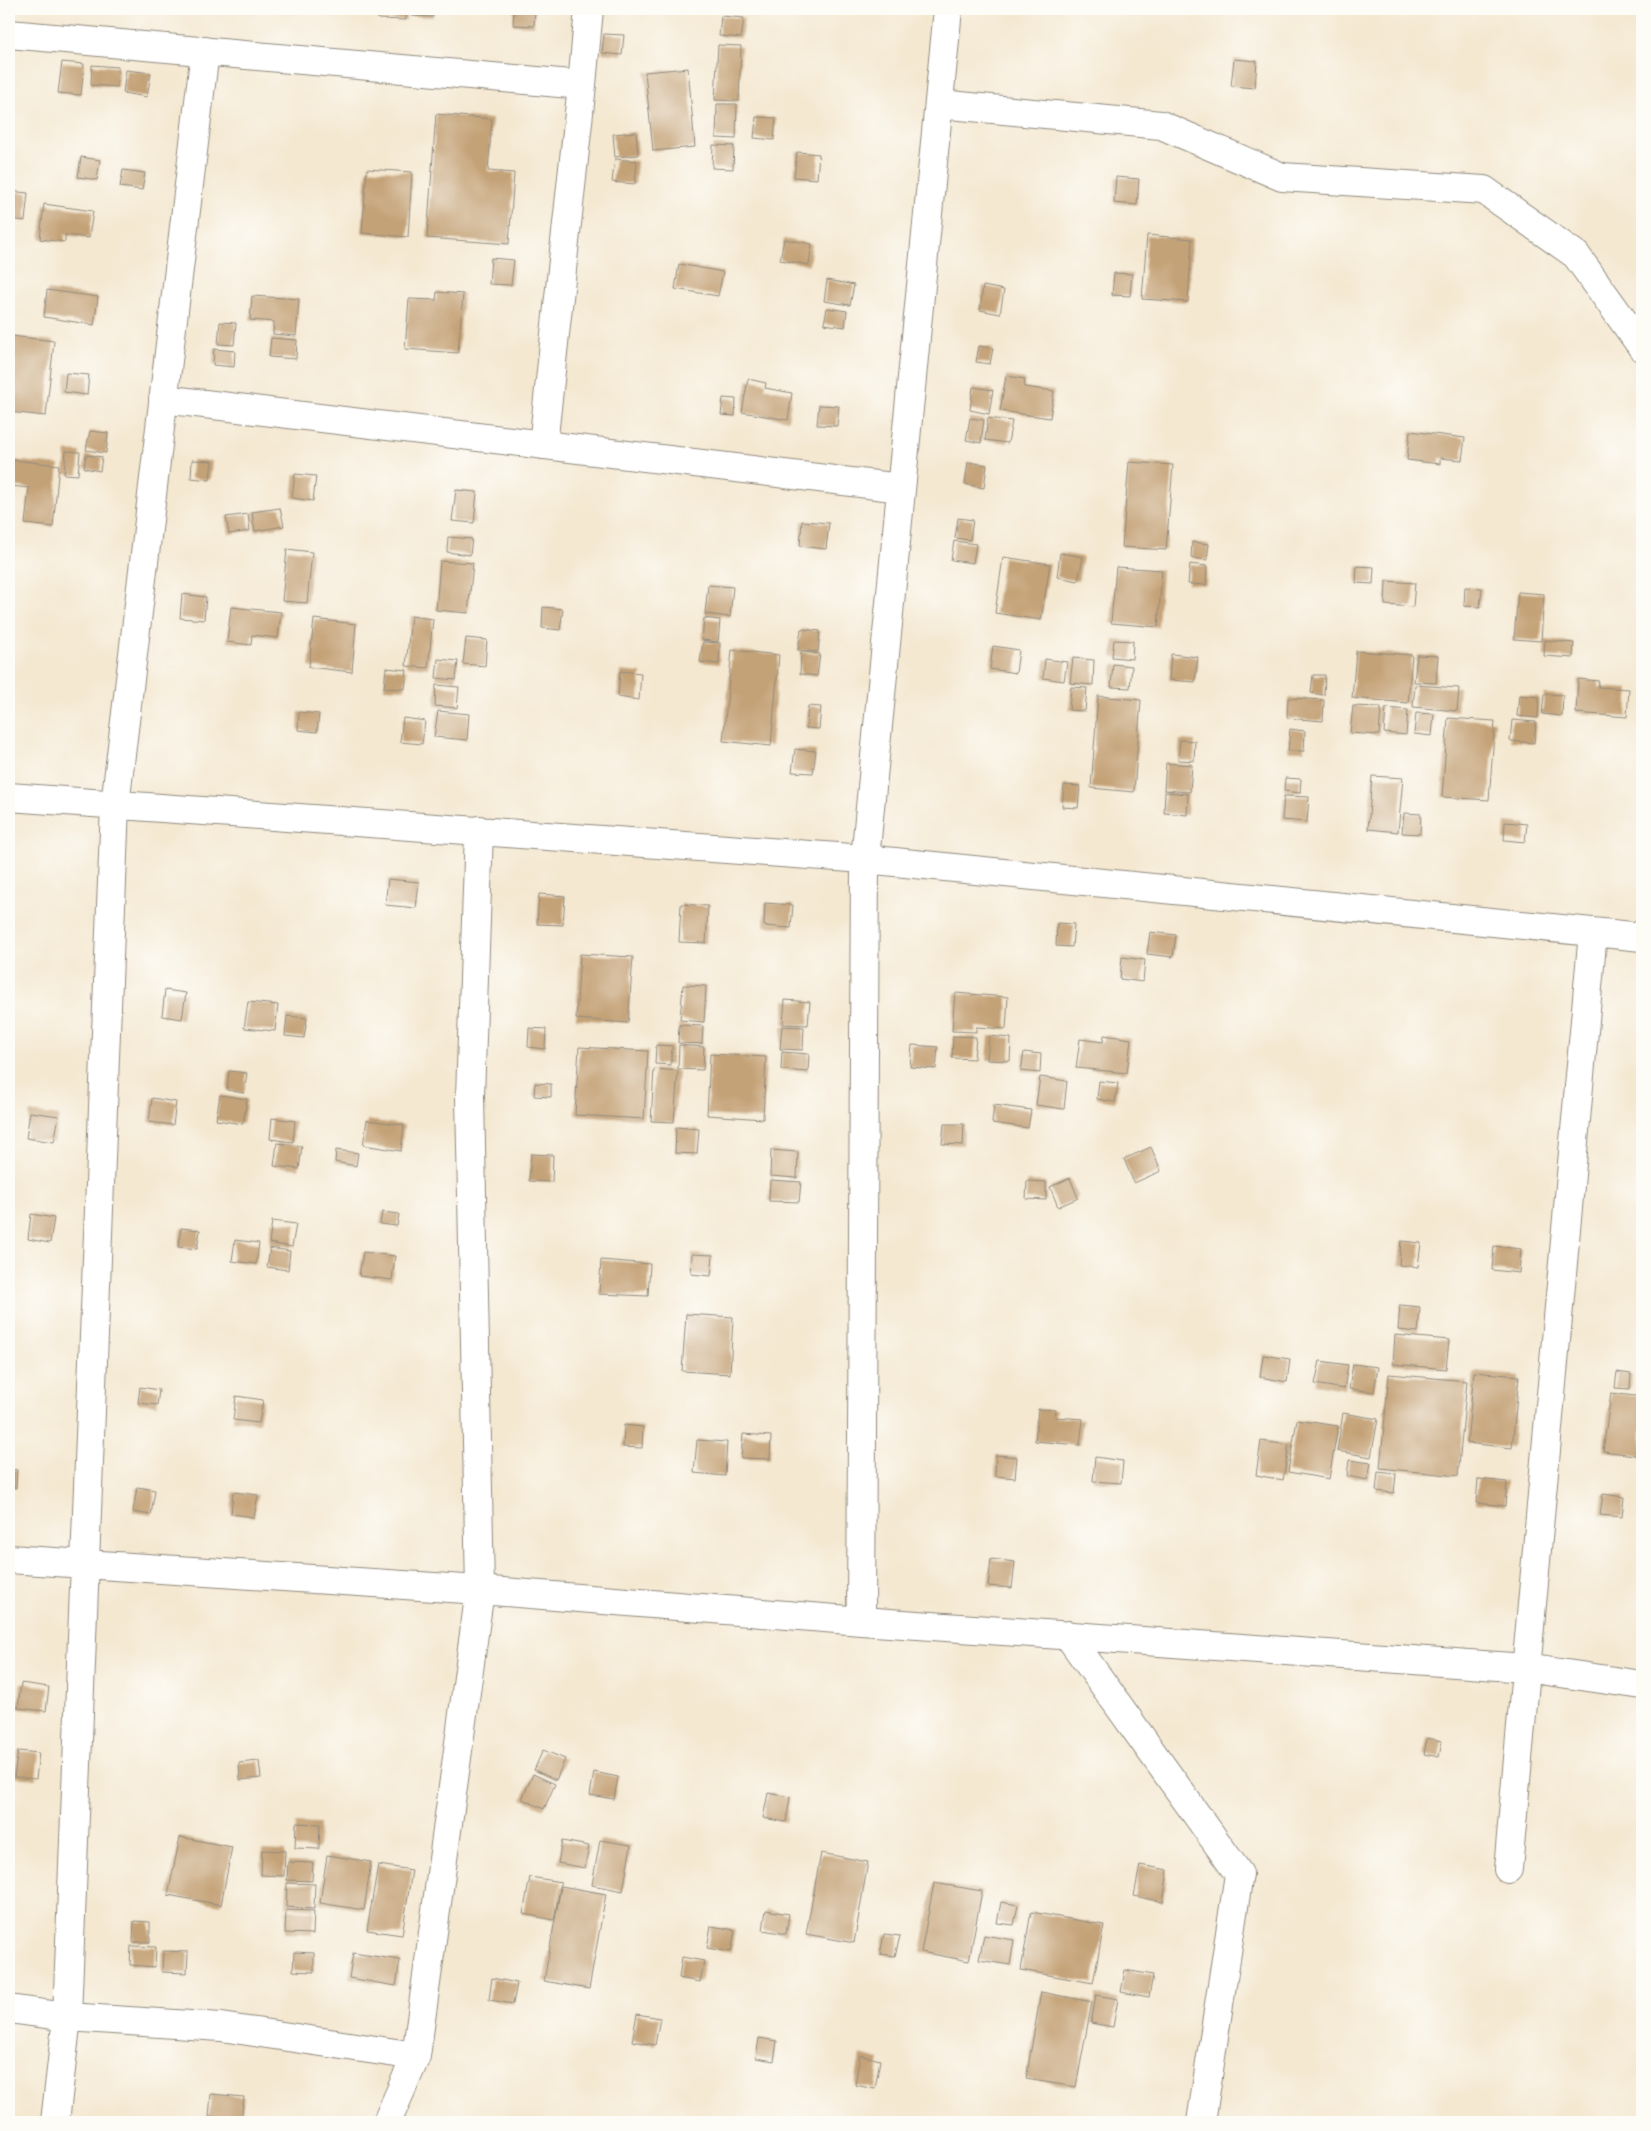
<svg xmlns="http://www.w3.org/2000/svg" width="1651" height="2131" viewBox="0 0 1651 2131" font-family="'IM FELL English',serif">
  <style>
    .building { fill: #c4a277 }
    .lines { fill: none; stroke-linecap: round; stroke-linejoin: round }
    .minor-casing { stroke: #908a7e; stroke-width: 30 }
    .minor { stroke: #fff; stroke-width: 28 }
  </style>
  <rect width="100%" height="100%" fill="#fdfcf7"/>
  <filter id="ink" filterUnits="userSpaceOnUse"><feTurbulence type="fractalNoise" baseFrequency=".02" numOctaves="2"/><feDisplacementMap in="SourceGraphic" scale="10" xChannelSelector="R" yChannelSelector="G"/><feConvolveMatrix kernelMatrix="1 2 1 2 8 2 1 2 1" color-interpolation-filters="sRGB"/></filter>
  <filter id="wash" filterUnits="userSpaceOnUse"><feTurbulence type="fractalNoise" baseFrequency=".0096" numOctaves="4" result="noise"/><feDisplacementMap in="SourceGraphic" scale="20" xChannelSelector="R" yChannelSelector="G"/><feGaussianBlur stdDeviation="1.12" result="paint"/><feColorMatrix in="noise" values="0 0 0 0 0 0 0 0 0 0 0 0 0 0 0 0 0 1.4 0 .05"/><feComposite in="paint" operator="in"/></filter>
  <g filter="url(#wash)">
    <rect width="100%" height="100%" fill="#f4e8d1"/>
    <g id="blocks">
      <path class="building" d="M378,9H406V20L378,19Z
        M412,9H434L433,17L411,16Z
        M514,9H535L534,26L513,25Z
        M721,16L744,18L741,38L719,36Z
        M604,34L624,35L622,55L602,53Z
        M718,45L741,46L739,101L715,100Z
        M1234,59L1257,61L1255,88L1231,86Z
        M62,62L84,64L81,95L58,93Z
        M92,65L118,67L117,87L91,85Z
        M688,68L695,147L653,151L645,72Z
        M126,70L151,73L147,97L123,93Z
        M717,104H737L736,139L716,138Z
        M436,114L492,119L488,171L514,173L509,244L427,238Z
        M756,117L776,118L774,140L754,138Z
        M636,132L638,155L615,157L613,134Z
        M713,145L734,146L733,169L712,168Z
        M797,152L819,154L817,179L794,177Z
        M81,157L100,160L97,180L78,177Z
        M615,159L637,161L635,184L612,182Z
        M367,169L412,172L408,237L362,233Z
        M123,170L145,173L142,190L120,187Z
        M1116,177L1139,179L1137,205L1114,203Z
        M9,191L28,193L25,221L9,219Z
        M44,204L93,211L89,238L65,235V242L40,239Z
        M1147,235L1192,239L1188,302L1142,299Z
        M784,239L812,244L809,265L780,260Z
        M491,258L514,260L511,285L489,284Z
        M679,264L723,272L718,296L675,289Z
        M1114,273L1132,274L1130,296L1112,295Z
        M827,280L854,285L850,305L824,301Z
        M983,286L1004,290L1000,314L980,310Z
        M47,290L98,297L94,325L44,317Z
        M437,292L463,294L458,353L405,349L409,299L436,300Z
        M252,296L299,299L296,336L273,334L274,322L250,320Z
        M827,308L847,311L845,327L824,324Z
        M220,322L236,323L234,345L218,344Z
        M11,336L54,341L46,416L9,412V356Z
        M271,338L297,340L296,359L269,357Z
        M979,346L993,348L990,364L976,362Z
        M214,349L235,351L234,367L213,365Z
        M66,373L89,375L87,395L64,392Z
        M1006,376L1025,379L1024,387L1054,391L1050,418L1000,411Z
        M748,379L766,383L765,388L792,393L788,420L742,412Z
        M973,387L993,390L989,414L970,410Z
        M723,398L736,399L735,416L721,415Z
        M819,405L839,406L837,426L817,425Z
        M970,418L984,420L981,443L966,440Z
        M988,418L1012,421L1008,443L985,440Z
        M90,431L108,433L106,453L86,450Z
        M1410,431L1465,438L1462,460L1440,458V464L1407,460Z
        M66,451L80,452L78,475L64,474Z
        M86,455L102,457L100,471L84,468Z
        M13,460L59,465L53,527L25,524L29,488L11,486Z
        M192,460L212,461L210,480L191,478Z
        M968,462L987,465L984,488L965,484Z
        M1129,462L1173,465L1166,550L1122,547Z
        M295,474L316,476L313,501L292,498Z
        M456,490L477,492L474,523L452,521Z
        M280,508L284,526L255,531L252,512Z
        M248,514L250,531L229,534L226,517Z
        M958,518L973,520L970,540L955,538Z
        M802,521L829,523L826,549L800,546Z
        M448,537L472,539L470,555L447,552Z
        M954,541L976,544L973,563L951,560Z
        M1192,542L1209,544L1207,560L1191,558Z
        M287,549L312,552L307,603L282,601Z
        M1060,553L1083,557L1078,581L1057,577Z
        M1003,557L1050,564L1041,620L995,613Z
        M440,561L473,563L468,613L436,610Z
        M1190,564L1207,566L1206,585L1188,584Z
        M1357,566L1374,567L1373,584L1356,583Z
        M1116,567L1162,570L1158,627L1111,623Z
        M1386,581L1415,583L1413,607L1385,605Z
        M708,585L733,587L730,617L705,614Z
        M1465,587L1482,588L1480,607L1464,606Z
        M1518,592L1544,594L1541,641L1514,639Z
        M182,594L206,597L204,620L180,618Z
        M231,607L281,612L278,638L252,635L251,645L227,642Z
        M543,607L563,609L560,630L542,628Z
        M411,616L433,619L428,668L406,666Z
        M704,618L720,620L718,642L702,640Z
        M314,619L356,624L352,672L309,667Z
        M801,629L820,631L818,652L798,650Z
        M466,638L487,640L485,666L463,664Z
        M1114,640L1133,641L1132,659L1112,657Z
        M1545,640L1574,643L1573,658L1544,656Z
        M703,642L720,643L719,664L700,662Z
        M993,646L1019,650L1016,673L990,669Z
        M732,650L779,655L771,746L723,741Z
        M1356,651L1412,655L1408,703L1352,698Z
        M801,652L820,654L817,676L800,674Z
        M1171,654L1198,657L1195,682L1169,680Z
        M1417,655L1438,656L1436,683L1414,682Z
        M1073,658L1094,660L1093,685L1070,683Z
        M438,659L458,661L456,680L436,678Z
        M1045,659L1067,662L1064,681L1043,678Z
        M1113,664L1132,666L1130,688L1111,687Z
        M386,668L407,670L405,689L384,688Z
        M620,671L641,673L639,700L618,697Z
        M1313,675H1325L1324,695L1311,693Z
        M1578,679L1599,681L1598,687L1629,689L1627,717L1576,713Z
        M436,685L459,687L457,708L435,706Z
        M1415,685L1459,688L1457,711L1413,707Z
        M1071,687L1087,688L1085,711L1069,710Z
        M1544,694L1563,695L1562,716L1542,714Z
        M1519,695L1539,697L1538,718L1517,716Z
        M1098,696L1141,700L1134,792L1091,788Z
        M1288,698L1324,700L1323,721L1287,718Z
        M808,706L821,707L819,729L806,728Z
        M1353,706L1381,707L1379,735L1350,733Z
        M1386,708L1408,710L1406,735L1384,733Z
        M438,711L469,714L467,740L434,737Z
        M299,712L319,714L317,732L298,730Z
        M1416,713L1434,714L1432,736L1414,734Z
        M403,718L425,721L422,744L400,742Z
        M1448,718L1495,721L1489,800L1442,797Z
        M1512,720L1536,722L1534,743L1510,741Z
        M1290,729L1305,731L1304,751H1288Z
        M1180,740L1195,741L1194,761L1178,760Z
        M795,749L816,751L813,773L792,772Z
        M1166,763L1192,765L1190,792L1164,790Z
        M1372,776L1403,778L1398,832L1368,829Z
        M1285,778L1301,779L1300,793L1284,791Z
        M1064,785L1080,786L1078,808L1062,807Z
        M1165,792L1188,794L1187,815L1164,813Z
        M1284,796L1309,797L1307,822L1282,820Z
        M1404,813L1421,814L1420,834L1402,833Z
        M1505,822L1527,824L1525,842L1504,840Z
        M388,879L419,882L416,908L385,905Z
        M539,894L565,896L563,925L537,924Z
        M765,903L793,905L791,928L764,926Z
        M681,904L708,906L706,943L679,942Z
        M1057,923L1074,924L1072,947L1056,946Z
        M1150,932L1176,935L1173,957L1147,954Z
        M580,954L633,957L628,1023L576,1019Z
        M1122,957L1145,960L1143,982L1120,979Z
        M683,985L706,986L704,1022L680,1020Z
        M165,990L186,993L182,1019L162,1016Z
        M955,993L1008,997L1006,1029L976,1027V1032L952,1031Z
        M785,1000L810,1002L808,1025L783,1024Z
        M248,1002L278,1005L275,1031L244,1028Z
        M287,1016L307,1018L304,1038L285,1036Z
        M679,1025L703,1026L702,1044L678,1043Z
        M782,1026L804,1027L803,1050L780,1049Z
        M529,1028L546,1029L545,1049L528,1047Z
        M1104,1035L1131,1039L1127,1073L1076,1068L1080,1039L1103,1042Z
        M953,1036L976,1037L974,1059L952,1058Z
        M989,1036L1011,1038L1010,1061L987,1060Z
        M656,1045L672,1046L671,1065L655,1064Z
        M679,1045L704,1047L703,1070L678,1069Z
        M912,1045L938,1047L936,1069L910,1067Z
        M579,1047L648,1051L644,1119L575,1115Z
        M782,1052L809,1054L808,1072L781,1070Z
        M1024,1052L1041,1054L1040,1073L1021,1071Z
        M710,1054L766,1057L763,1119L707,1115Z
        M654,1069L678,1071L674,1122L651,1121Z
        M229,1071L247,1073L244,1093L227,1090Z
        M1040,1077L1067,1081L1064,1109L1036,1105Z
        M1099,1081L1118,1083L1115,1102L1097,1099Z
        M535,1083L551,1084V1097L534,1096Z
        M220,1095L247,1099L243,1124L216,1120Z
        M152,1098L176,1102L173,1125L149,1122Z
        M994,1105L1031,1110L1028,1128L992,1123Z
        M30,1112L59,1116L54,1142L26,1138Z
        M272,1118L295,1121L293,1142L270,1139Z
        M367,1120L404,1125L401,1151L363,1145Z
        M944,1124H964L963,1145L942,1144Z
        M676,1127L699,1129L697,1154L675,1153Z
        M277,1143L302,1146L299,1169L274,1166Z
        M1151,1147L1161,1171L1134,1183L1124,1159Z
        M336,1150L358,1153L356,1166L335,1162Z
        M771,1150L798,1152L797,1178L770,1176Z
        M531,1154L553,1155L552,1182L529,1181Z
        M1070,1178L1078,1198L1058,1207L1050,1187Z
        M770,1180L801,1182L799,1202L769,1201Z
        M1027,1181L1046,1182V1200L1026,1199Z
        M382,1212L399,1214L397,1226L380,1224Z
        M31,1214L54,1218L50,1243L28,1239Z
        M272,1221L296,1224L292,1247L269,1243Z
        M181,1228L200,1230L197,1249L178,1247Z
        M235,1240L259,1243L256,1264L232,1261Z
        M1401,1241L1421,1243L1418,1267L1399,1265Z
        M1494,1246L1521,1249L1519,1273L1492,1270Z
        M270,1248L290,1251L288,1270L267,1267Z
        M363,1252L395,1256L392,1280L359,1276Z
        M692,1254L713,1255L711,1276L691,1274Z
        M601,1260L650,1264L648,1296L599,1294Z
        M1400,1305L1420,1307L1418,1332L1398,1330Z
        M686,1314L733,1317L730,1374L682,1371Z
        M1395,1335L1449,1340L1446,1369L1393,1364Z
        M1263,1355L1290,1359L1287,1382L1260,1377Z
        M1320,1361L1348,1365L1344,1389L1315,1384Z
        M1353,1364L1378,1367L1374,1392L1349,1389Z
        M1474,1372L1519,1376L1512,1448L1467,1443Z
        M1617,1372L1631,1374L1630,1389L1615,1388Z
        M1389,1374L1467,1381L1458,1476L1380,1468Z
        M140,1387L159,1390L157,1405L138,1403Z
        M1611,1393L1642,1397V1456L1603,1451Z
        M236,1396L263,1400L259,1423L233,1420Z
        M1038,1409L1056,1410L1055,1417L1083,1419L1080,1445L1035,1441Z
        M1343,1413L1378,1419L1371,1457L1337,1451Z
        M1297,1420L1338,1426L1329,1479L1288,1472Z
        M624,1425L643,1427L642,1448L623,1447Z
        M743,1434L771,1436L770,1459L741,1458Z
        M697,1440L727,1442L725,1476L694,1473Z
        M1261,1441L1289,1445L1283,1480L1256,1475Z
        M996,1455L1017,1457L1015,1478L995,1476Z
        M1095,1457L1123,1461L1121,1483L1093,1481Z
        M1349,1460L1371,1463L1368,1480L1347,1476Z
        M9,1469L17,1470L16,1488L9,1487Z
        M1378,1472L1396,1474L1394,1493L1376,1491Z
        M1478,1479L1507,1482L1505,1506L1476,1503Z
        M137,1487L155,1490L151,1515L133,1512Z
        M233,1492L258,1495L254,1517L231,1514Z
        M1603,1494L1624,1497L1622,1517L1600,1515Z
        M991,1559L1015,1562L1012,1588L988,1586Z
        M21,1683L49,1687L46,1711L18,1708Z
        M1427,1738L1442,1741L1439,1757L1424,1754Z
        M543,1750L565,1759L556,1780L534,1770Z
        M18,1751L39,1753L36,1779L14,1777Z
        M259,1761L261,1778L240,1780L239,1763Z
        M594,1772L618,1777L614,1799L590,1795Z
        M533,1774L555,1784L544,1809L522,1799Z
        M768,1793L790,1797L786,1822L763,1818Z
        M296,1823L320,1824L319,1849L295,1848Z
        M180,1837L232,1847L221,1905L168,1895Z
        M600,1840L631,1845L623,1891L592,1885Z
        M562,1841L589,1846L585,1868L558,1863Z
        M262,1850L285,1851L284,1876L261,1875Z
        M821,1853L868,1862L854,1943L806,1934Z
        M327,1855L371,1862L364,1910L320,1903Z
        M288,1862L313,1863L312,1881L287,1880Z
        M378,1865L412,1870L402,1935L367,1930Z
        M1140,1865L1168,1870L1163,1902L1134,1896Z
        M530,1877L561,1882L554,1920L523,1914Z
        M287,1883L315,1884L314,1909L286,1907Z
        M934,1883L982,1891L969,1961L921,1952Z
        M561,1886L606,1894L589,1989L544,1981Z
        M1001,1902L1018,1905L1014,1925L997,1923Z
        M286,1910L314,1911L313,1934L285,1933Z
        M766,1910L789,1914L786,1934L763,1930Z
        M1031,1912L1104,1925L1093,1983L1021,1970Z
        M134,1921L150,1922V1942H133Z
        M711,1926L735,1930L731,1952L707,1948Z
        M884,1934L900,1936L895,1956L880,1954Z
        M984,1935L1014,1940L1010,1965L979,1960Z
        M131,1946L156,1947L155,1967L130,1965Z
        M163,1951L188,1952L187,1973L162,1972Z
        M294,1952L314,1953V1972L293,1971Z
        M353,1953L400,1960L396,1986L349,1978Z
        M682,1957L704,1961L700,1982L679,1978Z
        M1125,1970L1153,1975L1149,1997L1121,1992Z
        M492,1978L517,1983L513,2004L489,2000Z
        M1041,1992L1092,2002L1076,2087L1026,2079Z
        M1096,1995L1118,1999L1113,2027L1091,2023Z
        M637,2014L660,2018L655,2045L632,2041Z
        M759,2038L777,2041L774,2061L756,2058Z
        M860,2055L880,2060L875,2089L855,2085Z
        M211,2094L244,2097L241,2120L209,2117Z"/>
    </g>
  </g>
  <g filter="url(#ink)">
    <use href="#blocks" fill-opacity="0" stroke="#908a7e" stroke-width="1"/>
    <g class="lines">
      <defs>
        <path id="minor" d="M9,34L582,85
          M939,104L1161,125L1282,177L1484,190L1576,255L1642,347
          M163,399L901,488
          M543,445L582,85L589,9
          M9,797L865,859L1642,937
          M9,1559L480,1590L861,1621L1526,1668L1642,1685
          M861,1621L865,859L948,9
          M1068,1635L1239,1874L1201,2122
          M1508,1869L1593,932
          M9,2009L67,2017L221,2027L416,2056
          M55,2122L67,2017L115,805L205,51
          M387,2122L416,2056L480,1590L470,1097L479,830"/>
      </defs>
      <use href="#minor" class="minor-casing"/>
      <use href="#minor" class="minor"/>
    </g>
  </g>
  <rect width="1651" height="2131" fill="none" stroke="#fdfcf7" stroke-width="30"/>
</svg>
